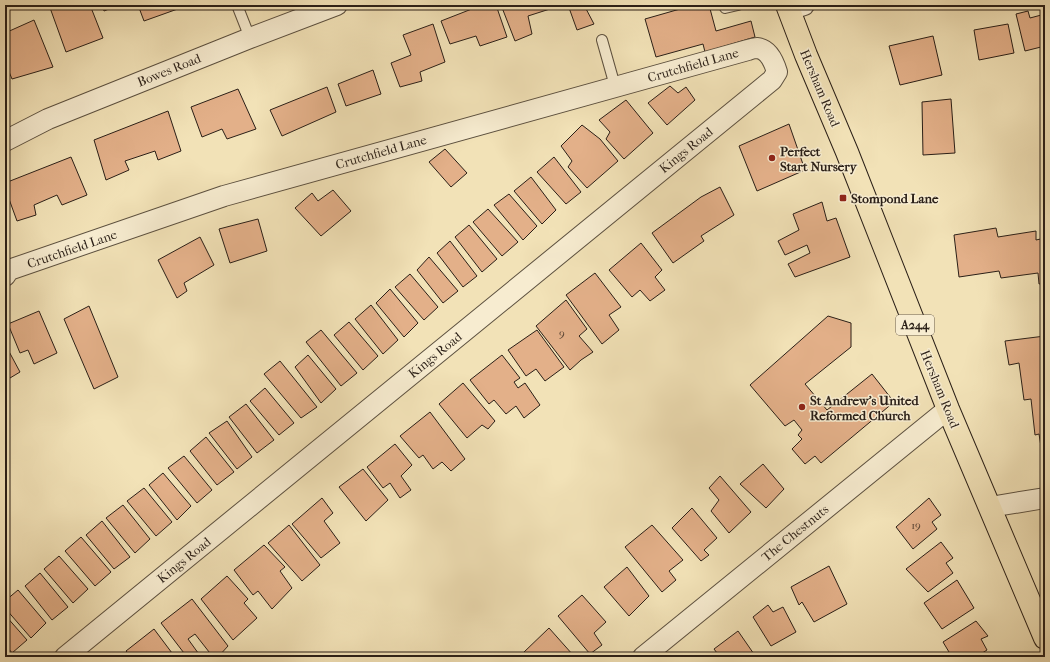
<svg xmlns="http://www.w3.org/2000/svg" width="1050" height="662" viewBox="0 0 1050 662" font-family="'IM FELL French Canon',serif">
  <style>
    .building { fill: #e3b089; stroke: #2a1f17 }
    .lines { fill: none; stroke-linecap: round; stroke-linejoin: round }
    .service-casing { stroke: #5c503f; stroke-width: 12 }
    .minor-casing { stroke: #5c503f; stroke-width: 22 }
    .primary-casing { stroke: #2a1f17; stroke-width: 24 }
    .service { stroke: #f7ecd0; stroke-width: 10 }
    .minor { stroke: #f7ecd0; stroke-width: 20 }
    .primary { stroke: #f2e2b7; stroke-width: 22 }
    .poi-dot { fill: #8f2418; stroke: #f7ecd0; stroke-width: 1.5 }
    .labels { text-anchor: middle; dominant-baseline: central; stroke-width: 3; stroke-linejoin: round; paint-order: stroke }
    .number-label { font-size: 11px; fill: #584334 }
    .shield { fill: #f7ecd0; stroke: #685c4e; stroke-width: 1 }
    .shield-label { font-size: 12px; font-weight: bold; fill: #2a1f17 }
    .street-label { font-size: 13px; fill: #2a1f17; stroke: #f7ecd0 }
    .poi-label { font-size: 13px; font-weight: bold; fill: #2a1f17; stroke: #f7ecd0; text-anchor: start }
  </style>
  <rect width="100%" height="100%" fill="#f2e2b7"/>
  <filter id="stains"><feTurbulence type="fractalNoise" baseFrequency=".005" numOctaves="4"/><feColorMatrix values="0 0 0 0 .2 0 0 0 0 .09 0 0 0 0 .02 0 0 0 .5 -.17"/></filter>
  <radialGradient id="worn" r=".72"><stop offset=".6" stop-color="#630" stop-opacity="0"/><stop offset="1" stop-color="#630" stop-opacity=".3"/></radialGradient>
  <path class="building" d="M49,5H90L103,38L66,52Z
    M102,5H119L104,11Z
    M138,5H186V6L144,21Z
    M482,5H496L507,37L480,46L476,36L450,44L441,21Z
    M501,5H552L553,8L528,16L532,34L515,41Z
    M568,5H584L594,24L577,30Z
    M694,5H709L716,31L751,21L755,37L705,52L703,44L656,57L645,19Z
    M1028,11L1030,18L1045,14V46L1025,51L1016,14Z
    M34,20L53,67L12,79L5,62V33Z
    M433,24L445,62L420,72L422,81L400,87L391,63L411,55L403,35Z
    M1008,24L1014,53L979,60L974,30Z
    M933,36L942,75L900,85L889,46Z
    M373,70L381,94L346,106L338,84Z
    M670,86L678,93L686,87L695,100L667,125L648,103Z
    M327,87L336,112L282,136L270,110Z
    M238,89L256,129L227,139L222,129L202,137L191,107Z
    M951,99L955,153L923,155L922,102Z
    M626,100L653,133L624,159L606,139L610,132L599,120Z
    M168,111L181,151L158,160L155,151L125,161L129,170L106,180L94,140Z
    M789,124L805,170L757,191L739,146Z
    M582,125L600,139L618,161L587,188L568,167L572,161L561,146Z
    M445,149L467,173L451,187L429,162Z
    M71,157L87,195L62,205L57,195L34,205L36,215L17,221L5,188V183Z
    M554,157L581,192L566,204L537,172Z
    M531,177L556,210L542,224L514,191Z
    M720,187L734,215L701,236L704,241L673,263L652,233L701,197Z
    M333,190L351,211L321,236L295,208L312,193L318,201Z
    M509,194L537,226L523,240L494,205Z
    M822,202L827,221L836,218L850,257L795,277L788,264L810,253L807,245L785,255L778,241L799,230L793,214Z
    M488,209L518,242L502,256L473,222Z
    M258,219L267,251L230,263L219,229Z
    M469,225L497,259L482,272L455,237Z
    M996,228L998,237L1036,231V240L1045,238V283L1039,284L1038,273L1001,278L999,271L959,277L954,235Z
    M200,237L214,265L184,283L187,291L177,298L158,260Z
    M450,241L477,276L463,287L437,253Z
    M641,243L662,270L655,277L665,290L650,301L640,290L632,297L609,270Z
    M429,257L458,291L443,303L417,270Z
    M595,273L621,307L609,315L619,330L602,344L566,295Z
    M410,274L438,307L424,320L395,287Z
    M390,289L418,323L404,337L376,303Z
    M566,300L587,329L579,336L593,352L581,360L570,370L536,326Z
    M371,305L398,340L383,354L355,319Z
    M89,306L118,377L94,389L64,319Z
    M39,311L57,353L34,364L28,350L20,353L8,324Z
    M828,316L851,323V347L805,384L827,410L872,374L894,402L821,463L815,456L805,464L792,449L802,439L798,435L802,430L794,420L785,426L750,385Z
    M349,322L378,356L363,370L334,335Z
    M321,330L357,373L341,386L306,342Z
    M537,330L564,367L545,381L536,369L526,376L508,350Z
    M1045,336V452L1042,453L1039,434L1035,435L1031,399L1024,400L1019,363L1009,365L1005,341Z
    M5,344L20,372L5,381Z
    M308,355L336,389L321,403L295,367Z
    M502,355L520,378L514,382L518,388L525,383L540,405L524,418L516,406L506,414L494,400L489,404L470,380Z
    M280,361L317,407L301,418L264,374Z
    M463,383L495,421L488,429L482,425L467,438L439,404Z
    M265,388L294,423L279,435L250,401Z
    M246,404L274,440L257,453L229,417Z
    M430,412L465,459L451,471L442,462L433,469L423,455L419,458L400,436Z
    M227,421L252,457L237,469L209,433Z
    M206,437L234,472L217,485L190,451Z
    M395,444L412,465L401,476L411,490L400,498L390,483L383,488L367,467Z
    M184,456L212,490L197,503L168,468Z
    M763,464L784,489L766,508L740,484Z
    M363,469L388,500L366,521L339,487Z
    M163,473L191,506L177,520L149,485Z
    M720,476L751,512L729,533L711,511L719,500L709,488Z
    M144,488L172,522L156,536L127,501Z
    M322,498L333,513L324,521L340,543L321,558L292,524Z
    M929,498L941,515L932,522L937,529L913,549L896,527Z
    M123,505L150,539L135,553L106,518Z
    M692,508L717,538L704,550L709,555L701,561L672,528Z
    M102,521L130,557L114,569L86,535Z
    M289,525L320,565L302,581L268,543Z
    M652,525L683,560L669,571L676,580L662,592L625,547Z
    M81,537L111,572L95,586L65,551Z
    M941,542L953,558L946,563L953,573L928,592L906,569Z
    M264,545L285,567L280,571L292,588L272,609L258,591L253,595L234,570Z
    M59,556L88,589L73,603L44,569Z
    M829,566L847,604L814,622L802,602L799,605L791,587Z
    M627,567L649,596L629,616L604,587Z
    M40,573L68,607L52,620L25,586Z
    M227,576L248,599L244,603L257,618L233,640L201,599Z
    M957,580L974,608L942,629L924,603Z
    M18,590L46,623L31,638L5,608V601Z
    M582,595L606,622L594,633L602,645L590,654L558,616Z
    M192,599L228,646L218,657H213L195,634L188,639L201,657H187L161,623Z
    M768,605L773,612L783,607L796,632L771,646L753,617Z
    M5,615L27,640L12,653L5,644Z
    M976,621L988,636L981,639L987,650L976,657H952L943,642Z
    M549,628L573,655L571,657H527L523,653Z
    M154,629L175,657H131L126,651Z
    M738,631L756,657H720L714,649Z"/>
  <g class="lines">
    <defs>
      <path id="service" d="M237,5L250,38
        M725,8L738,5
        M602,40L615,86"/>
      <path id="minor" d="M789,10L804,5
        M5,141L48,119L250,38L337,5
        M5,276L9,270L224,196L748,50C751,49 754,48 757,48C769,49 774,62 777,72L772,80L761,89L65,657
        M990,507L1045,498
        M643,657L948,409"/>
      <path id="primary" d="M787,5L806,55L847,152L948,409L1045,638"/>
    </defs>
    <use href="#service" class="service-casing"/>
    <use href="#minor" class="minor-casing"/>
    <use href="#primary" class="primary-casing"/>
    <use href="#service" class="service"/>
    <use href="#minor" class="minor"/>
    <use href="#primary" class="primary"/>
  </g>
  <g class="poi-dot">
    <circle cx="772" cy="158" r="4"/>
    <rect x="839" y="194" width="8" height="8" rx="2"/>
    <circle cx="802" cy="407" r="4"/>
  </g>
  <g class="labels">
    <g class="number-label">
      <text x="562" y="333">9</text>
      <text x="916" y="525">19</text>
    </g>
    <rect class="shield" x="896" y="315" width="38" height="20" rx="3"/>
    <g class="shield-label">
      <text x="915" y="325">A244</text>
    </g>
    <g class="street-label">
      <text transform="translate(693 65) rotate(-16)">Crutchfield Lane</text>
      <text transform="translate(169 70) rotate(-22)">Bowes Road</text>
      <text transform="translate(820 88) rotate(67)">Hersham Road</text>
      <text transform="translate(686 150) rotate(-39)">Kings Road</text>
      <text transform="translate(381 152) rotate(-16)">Crutchfield Lane</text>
      <text transform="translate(72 249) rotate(-19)">Crutchfield Lane</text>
      <text transform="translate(435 355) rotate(-39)">Kings Road</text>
      <text transform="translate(940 389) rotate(68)">Hersham Road</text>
      <text transform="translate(795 533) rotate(-39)">The Chestnuts</text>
      <text transform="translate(184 560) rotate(-39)">Kings Road</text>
    </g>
    <g class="poi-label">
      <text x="780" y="151">Perfect<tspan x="780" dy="15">Start Nursery</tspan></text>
      <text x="851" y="198">Stompond Lane</text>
      <text x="810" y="400">St Andrew's United<tspan x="810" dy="15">Reformed Church</tspan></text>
    </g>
  </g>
  <rect width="1050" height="662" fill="none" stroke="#f2e2b7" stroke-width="20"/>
  <rect x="6" y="6" width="1038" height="650" fill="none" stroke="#2a1f17" stroke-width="2"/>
  <rect x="10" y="10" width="1030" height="642" fill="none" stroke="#2a1f17"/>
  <rect width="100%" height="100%" filter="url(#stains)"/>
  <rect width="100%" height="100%" fill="url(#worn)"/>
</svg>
